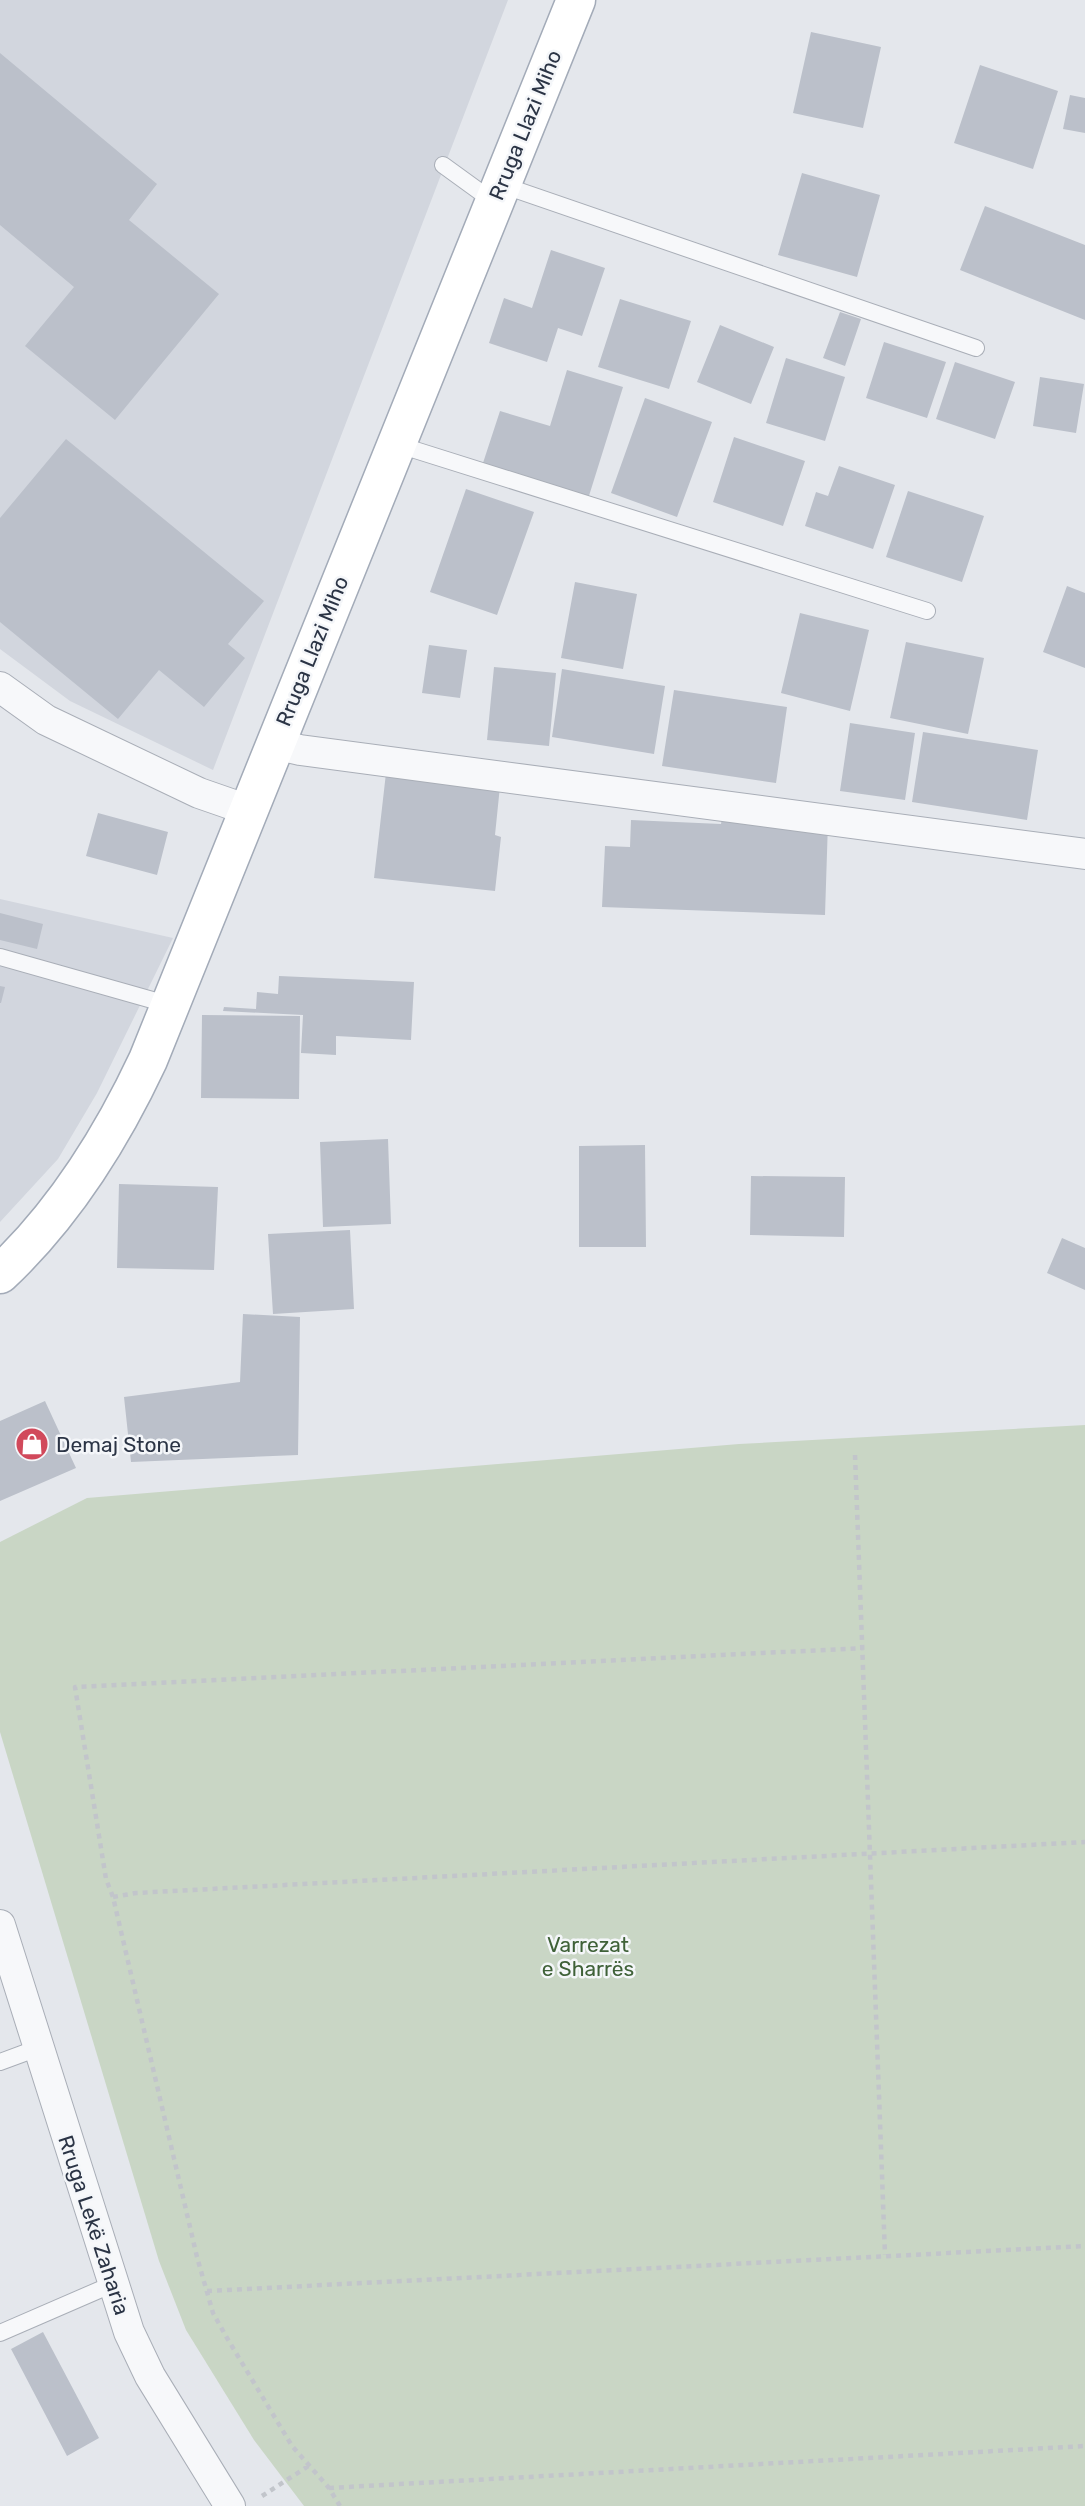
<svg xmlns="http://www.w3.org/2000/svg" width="1085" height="2506" viewBox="0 0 1085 2506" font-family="Rubik,sans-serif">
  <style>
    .built { fill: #d2d6de }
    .green { fill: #c9d6c5 }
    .building { fill: #bbc0ca }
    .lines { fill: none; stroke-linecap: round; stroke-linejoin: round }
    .service-casing { stroke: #a9aeb7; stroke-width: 18 }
    .minor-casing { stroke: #a9aeb7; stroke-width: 32 }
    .primary-casing { stroke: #a3abb8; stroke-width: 41 }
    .path { stroke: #c2c5cb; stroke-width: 4.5; stroke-dasharray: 5 5; stroke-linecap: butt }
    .service { stroke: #f7f8fa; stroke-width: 16 }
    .minor { stroke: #f7f8fa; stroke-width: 30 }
    .primary { stroke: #fff; stroke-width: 38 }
    .labels { text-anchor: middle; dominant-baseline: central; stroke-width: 5; stroke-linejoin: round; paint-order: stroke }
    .street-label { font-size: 21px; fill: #2b3445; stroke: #f4f6f9 }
    .poi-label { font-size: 21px; fill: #2b3445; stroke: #f4f6f9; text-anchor: start }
    .park-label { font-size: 21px; fill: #3f6138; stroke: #f4f6f9 }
  </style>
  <rect width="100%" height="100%" fill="#e4e7ec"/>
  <path class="built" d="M0,0H508L213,770L70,701L0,649Z
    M0,899L173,938L97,1093L58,1159L0,1222Z"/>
  <path class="green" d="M1085,1425V2506H304L254,2440L186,2330L159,2261L0,1732V1542L87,1498L739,1444Z"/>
  <path class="building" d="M811,32L881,47L863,128L793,113Z
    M0,53L157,184L129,220L219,294L115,420L25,346L74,287L0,225Z
    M980,65L1058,91L1033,169L954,143Z
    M1070,95L1085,98V133L1063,129Z
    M802,173L880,195L857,277L778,255Z
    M985,206L1085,245V320L960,270Z
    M551,250L605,268L582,336L558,328L547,362L489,343L504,298L532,308Z
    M620,299L691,321L669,389L598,367Z
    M840,312L861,319L845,366L823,358Z
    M720,325L774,347L751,404L697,382Z
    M884,342L946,362L927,418L866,398Z
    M786,358L845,377L825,441L766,423Z
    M955,362L1015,382L995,439L936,419Z
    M567,370L623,387L588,499L482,466L500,411L550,426Z
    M1040,377L1084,384L1076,433L1033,426Z
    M645,398L712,422L677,517L611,493Z
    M734,437L805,461L783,526L713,502Z
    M66,439L264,601L228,644L245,658L204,707L159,670L118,719L0,622V518Z
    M839,466L895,485L873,549L805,526L816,492L828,496Z
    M466,489L534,512L497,615L430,592Z
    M908,491L984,516L962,582L886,557Z
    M575,582L637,594L623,669L561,658Z
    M1067,586L1085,593V668L1043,652Z
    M800,613L869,630L850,711L781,693Z
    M906,642L984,658L968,734L890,718Z
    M429,645L467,650L460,698L422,693Z
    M494,667L556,673L549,746L487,740Z
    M562,669L665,686L654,754L552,737Z
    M674,690L787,707L776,783L662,766Z
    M850,723L915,733L905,800L840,791Z
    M923,732L1038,750L1027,820L912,802Z
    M386,773L500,786L495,835L501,837L495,891L374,878Z
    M98,813L168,832L157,875L86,856Z
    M722,818L828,822L825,915L602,907L605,846L630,847L631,820L721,824Z
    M0,913L43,924L37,949L0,940Z
    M279,976L414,982L411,1040L336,1036V1055L301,1053L303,1015L223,1011L224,1007L256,1009L257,992L278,994Z
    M0,986L5,987L1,1003H0Z
    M202,1015L300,1016L299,1099L201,1098Z
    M388,1139L391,1224L323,1227L320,1142Z
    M645,1145L646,1247H579V1146Z
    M751,1176L845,1177L844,1237L750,1235Z
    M119,1184L218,1187L214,1270L117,1268Z
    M350,1230L354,1309L273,1314L268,1234Z
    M1062,1238L1085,1248V1290L1047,1273Z
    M243,1314L300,1317L298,1455L131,1462L124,1397L240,1382Z
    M45,1401L76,1468L0,1501V1421Z
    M43,2332L99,2438L67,2456L11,2349Z"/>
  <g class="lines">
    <defs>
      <path id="service" d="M443,165L494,202
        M502,185L976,348
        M396,444L927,611
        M0,957L170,1005
        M0,2062L38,2048
        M0,2333L113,2284"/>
      <path id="minor" d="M0,687L46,720L199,793L248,810
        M275,744L300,750L1085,854
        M0,1925L129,2332L150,2376L230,2506"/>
      <path id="primary" d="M0,1274C64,1214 111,1139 148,1060L576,0"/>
    </defs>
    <use href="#service" class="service-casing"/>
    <use href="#minor" class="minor-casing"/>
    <use href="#primary" class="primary-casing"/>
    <path class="path" d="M855,1455L885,2255
      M113,1897L136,1893L1085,1842
      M207,2291L1085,2246
      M329,2488L1085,2446
      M262,2496L310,2465
      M340,2506L329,2488L292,2446L227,2338L213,2313L197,2257L113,1897L106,1879L75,1687L864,1648"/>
    <use href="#service" class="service"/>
    <use href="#minor" class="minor"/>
    <use href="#primary" class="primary"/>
  </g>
  <defs>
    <symbol id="shop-disc" viewBox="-11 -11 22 22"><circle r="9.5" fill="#d1495b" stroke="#f4f6f9"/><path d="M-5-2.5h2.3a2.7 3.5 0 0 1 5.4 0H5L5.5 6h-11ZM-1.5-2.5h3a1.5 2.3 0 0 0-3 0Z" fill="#fff"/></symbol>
  </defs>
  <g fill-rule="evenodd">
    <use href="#shop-disc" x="13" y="1425" width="38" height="38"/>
  </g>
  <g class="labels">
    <g class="street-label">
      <text transform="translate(525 125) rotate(-68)">Rruga Llazi Miho</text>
      <text transform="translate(312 651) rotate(-68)">Rruga Llazi Miho</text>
      <text transform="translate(94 2225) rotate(72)">Rruga Lekë Zaharia</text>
    </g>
    <g class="poi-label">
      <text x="56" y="1444">Demaj Stone</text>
    </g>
    <g class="park-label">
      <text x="588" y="1944">Varrezat<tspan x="588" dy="24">e Sharrës</tspan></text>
    </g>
  </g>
</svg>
